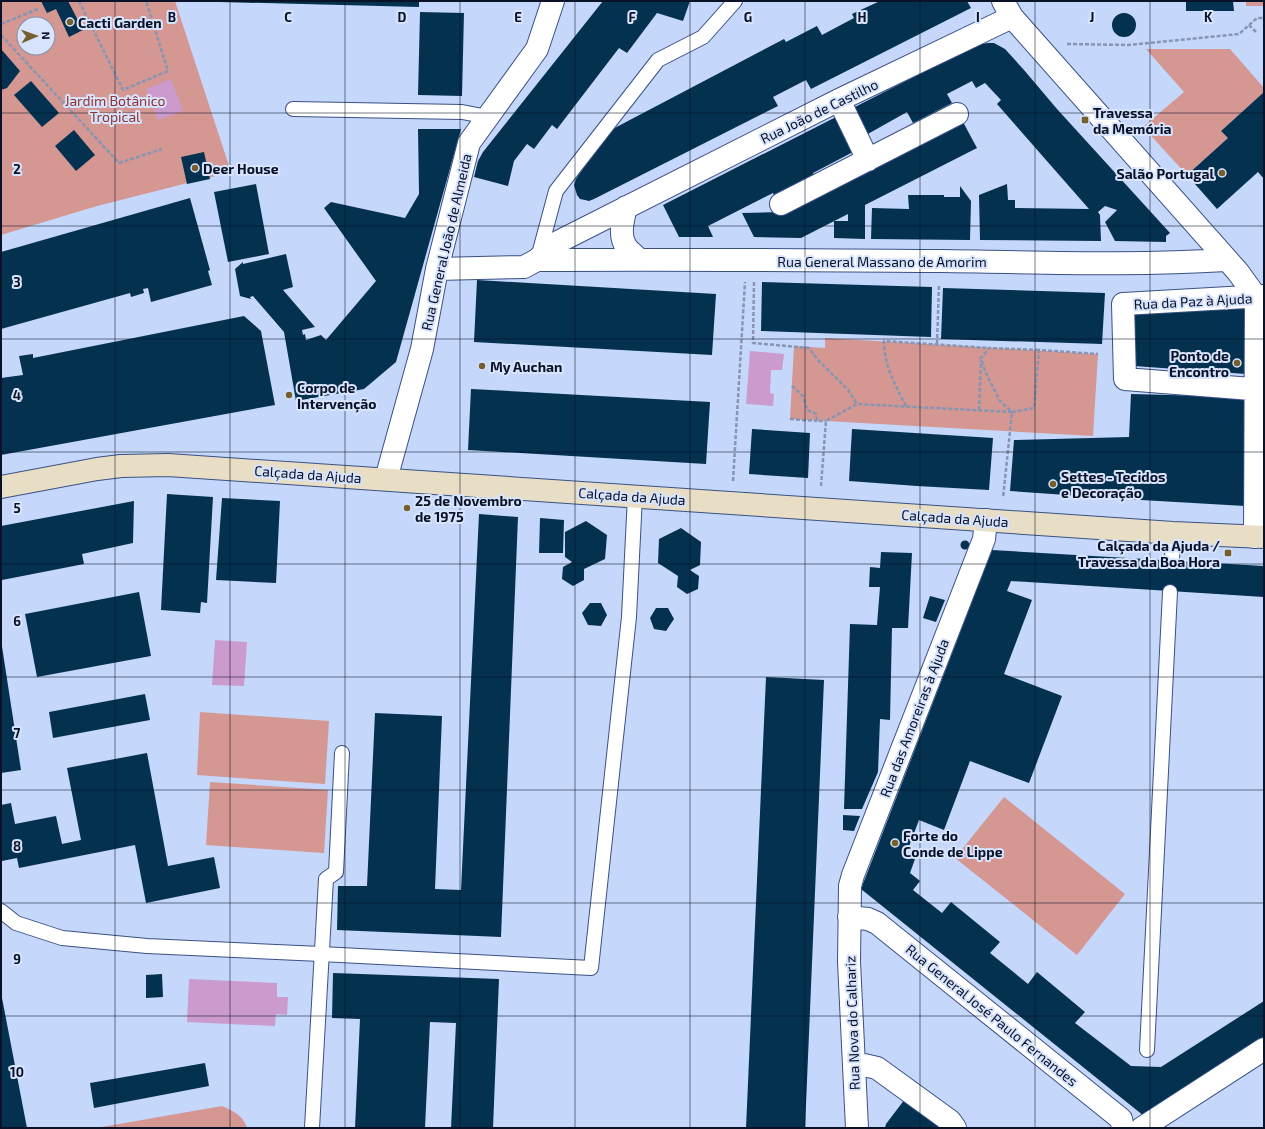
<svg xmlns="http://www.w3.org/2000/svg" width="1265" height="1129" viewBox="0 0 1265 1129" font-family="'Exo 2',sans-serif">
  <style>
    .green { fill: #d49792; fill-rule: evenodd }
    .water { fill: #cc9bce }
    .building { fill: #043150 }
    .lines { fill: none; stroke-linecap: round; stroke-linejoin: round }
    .lane-casing { stroke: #3a5185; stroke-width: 16 }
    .street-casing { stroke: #3a5185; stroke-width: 24 }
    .secondary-casing { stroke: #3a5185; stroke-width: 24 }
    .path { stroke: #8695b3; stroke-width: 2.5; stroke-dasharray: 4 2; stroke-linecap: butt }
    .lane { stroke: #fff; stroke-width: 14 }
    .street { stroke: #fff; stroke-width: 22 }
    .secondary { stroke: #e8ddc5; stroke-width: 22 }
    .grid { fill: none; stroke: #091227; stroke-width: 1; stroke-opacity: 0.55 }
    .poi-dot { fill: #755f2e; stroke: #d8e4fd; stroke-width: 1.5 }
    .labels { text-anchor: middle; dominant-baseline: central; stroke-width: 4; stroke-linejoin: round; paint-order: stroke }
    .poi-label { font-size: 14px; font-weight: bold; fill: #091227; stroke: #d8e4fd; text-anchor: start }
    .park-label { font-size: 14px; fill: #8d3533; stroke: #d8e4fd }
    .street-label { font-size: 14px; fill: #091227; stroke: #d8e4fd }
    .grid-label { font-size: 13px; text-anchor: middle; font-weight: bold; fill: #091227; stroke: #d8e4fd; stroke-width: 4; stroke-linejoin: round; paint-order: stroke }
  </style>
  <rect width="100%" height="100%" fill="#c5d7fb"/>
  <path class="green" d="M1,1H175L231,172L97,206L1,235ZM24,24H48V48H24Z
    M1246,1H1264V6H1246Z
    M1146,49H1230L1264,88V92L1221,131L1228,138L1187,175L1143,127L1184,92Z
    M825,338L1098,354L1093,436L790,419L794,346L825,348Z
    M200,712L329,721L325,784L197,775Z
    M210,782L328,790L324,853L206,845Z
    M1004,797L1125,894L1077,955L955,858Z
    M222,1106C233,1111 243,1115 247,1128H96Z"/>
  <path class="water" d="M171,79L183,111L158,120L146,89Z
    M750,351L784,354L782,370H771L770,393L774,394L773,406L746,404Z
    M215,640L247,642L244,686L212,685Z
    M189,979L277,983V997H288L287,1015L276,1014L275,1026L187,1022Z"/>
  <path class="building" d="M41,1H68L83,30L69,37L56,9L47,13Z
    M220,1H419V7L220,2Z
    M603,1H690L683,21L657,13L627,53L619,48L557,129L552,125L534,149L527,144L514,161L508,186L474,177L478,161L483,152Z
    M880,1H967L971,8L811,89L806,80L773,97L778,106L594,199L589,201L585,200L580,199L577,195L574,185L576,179L607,132L784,39L786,42L817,26L822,35L854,18L852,14Z
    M1186,1H1233L1234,11H1186Z
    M420,12L464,13L462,96L418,95Z
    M1112 25a12 12 0 1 1 24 0a12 12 0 1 1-24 0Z
    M988,43H994L1005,49L1024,70L1057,109L1170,233L1166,236V242L1115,241L1105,222L1117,210L1105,206L1098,212L1100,215L1101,241L980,240L979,195L1007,184L1008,200H1015V208L1089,209L997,104L1001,100L985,83L976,88L972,81L947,94L952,103L913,123L907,112L866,135L853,108L933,67L981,44Z
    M1,49L20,71L7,88L1,90Z
    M31,81L59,113L42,127L14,95Z
    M1264,92V179L1258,172L1217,209L1187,175L1228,138L1221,131Z
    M836,117L853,152L813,173L814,176L775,197L773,193L708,226L713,237H679L663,205Z
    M963,122L977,148L865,205V239L834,238V221H848V214L801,238L754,237L742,213L783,212Z
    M418,129H461L396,362L364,389L296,401L284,332L253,296L250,297L251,299L240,296L235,269L243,262V264L286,254L293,287L283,290L315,327L302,330L303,335L305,334L306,340L321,335L326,340L376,281L324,208L331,202L405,218L419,194Z
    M74,130L95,155L76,171L55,146Z
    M204,152L210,179L187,184L181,157Z
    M256,184L269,254L228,262L214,192Z
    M960,186L971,201L970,240L871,239L872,208L909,209L908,195H944V197H960Z
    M190,198L210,270L208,271L212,285L151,302L148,288L143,289L144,293L131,297L130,293L1,329V252Z
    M477,280L716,294L712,355L474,342Z
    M762,282L932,287L931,337L761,331Z
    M943,288L1105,293L1102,344L941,339Z
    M1246,305V374L1134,366L1133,314Z
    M244,316L261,331L275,405L1,455V378L23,375L19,356L33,354V358Z
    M471,389L710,402L706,464L468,450Z
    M1131,394L1246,397L1245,506L1124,499L1010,491L1014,440L1129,437Z
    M752,429L810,433L808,478L749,474Z
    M852,429L993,438L989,490L917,486L849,481Z
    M167,494L213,497L207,603L201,602L200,613L161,610Z
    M222,498L280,501L276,583L216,580Z
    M134,501L133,543L82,554L84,564L2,580L1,575V526Z
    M479,514L518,517L501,937L337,930L338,886H367L375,713L442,716L435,889L461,890Z
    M540,518L564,520L563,553H539Z
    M586,521L607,535L605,559L584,569V580L573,586L562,579L563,567L572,562L565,557V532Z
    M681,528L701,542L700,565L690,570L699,576L698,589L687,594L677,587L678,576L658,563L659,539Z
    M960.5 545a4.5 4.5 0 1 1 9 0a4.5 4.5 0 1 1-9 0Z
    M992,550L1264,566V597L1011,581L1007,591L1032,600L1004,674L1062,696L1029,783L970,761L944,830L919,820L905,857L915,859L910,873L920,881L913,890L942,913L951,902L1000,942L990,953L1028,984L1037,972L1085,1012L1075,1023L1131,1066L1161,1067L1264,1001V1037L1144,1116L861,889Z
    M881,552L912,553L908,628H892L890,720L880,719L878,772L862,809H844L850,624L877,625L880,587H869L870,567L880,568Z
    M139,592L151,656L37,677L25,614Z
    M930,596L945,600L936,622L923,618Z
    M590,603H601L607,615L601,626L588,625L582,613Z
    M656,608H668L674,619L666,631L654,629L650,618Z
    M1,640L21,770L1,773Z
    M766,677L824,680L805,1128H746Z
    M145,694L150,720L53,738L49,712Z
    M147,753L168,866L214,857L220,888L146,903L135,845L19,868L17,858L2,861L1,854V805L11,803L15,824L56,816L62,844L81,840L67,768Z
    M843,815L860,816L854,831L843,830Z
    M333,973L499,979L493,1128H451L456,1023L430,1022L425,1128H355L360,1019L332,1018Z
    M162,974L163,997L146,998V975Z
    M1,998H2L27,1128H1Z
    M205,1063L209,1086L94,1108L90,1083Z
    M905,1099L939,1125L936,1128H885L886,1124Z"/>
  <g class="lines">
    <defs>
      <path id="lane" d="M293,109L462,112L488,117
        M538,258L556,191L658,60L703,37L735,1
        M1172,560L1173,533
        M1,911L16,923L62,938L147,946L321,954L591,968L629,617L635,496
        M1147,1050L1170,592
        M312,1128L326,879L336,872L342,753"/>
      <path id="street" d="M1003,1L1012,17L1238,272L1256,297L1255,537
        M839,100L868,160
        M781,204L957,114
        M626,207C623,220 618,236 627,248C630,252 635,255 638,259
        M537,260C672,259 807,260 942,261C1037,262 1132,266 1226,260
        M437,269L524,267L537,260L556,243L839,100L1012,17
        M1264,296L1123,304L1125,379L1264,390
        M386,479L422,349L437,269L469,143L537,49L553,1
        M849,917L868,919L877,923L1121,1119L1123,1128
        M854,1066L864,1065L877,1068L950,1121L955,1128
        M857,1128L849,962L850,886L853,875L984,539L986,520
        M1142,1128L1264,1049"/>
      <path id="secondary" d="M1,487L97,469L121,466L168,465L1173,533L1264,537"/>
    </defs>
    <use href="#lane" class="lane-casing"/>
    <use href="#street" class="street-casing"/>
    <use href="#secondary" class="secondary-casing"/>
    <path class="path" d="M79,1L123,90L168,71L146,1
      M1,24L38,9
      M1249,25L1256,32
      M1,35L119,163L162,149
      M1067,44L1129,45L1239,34L1257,18H1264
      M754,282L753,343L809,348L818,360L848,390L857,404
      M937,344L939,284
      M1039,350L989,348L981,358L985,371L1000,401L1012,412L1034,408L1039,350L1098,354
      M792,386L803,396L807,410L816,414L817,421H826
      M906,406C895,385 884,365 884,341L989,348
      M979,410L981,360
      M790,419L817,421
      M733,481L745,282
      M821,486L826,421L857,404L1012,412L1003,498"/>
    <use href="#lane" class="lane"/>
    <use href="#street" class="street"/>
    <use href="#secondary" class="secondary"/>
  </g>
  <path class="grid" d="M115,1V1128M230,1V1128M345,1V1128M460,1V1128M575,1V1128M690,1V1128M805,1V1128M920,1V1128M1035,1V1128M1150,1V1128M1,113H1264M1,226H1264M1,339H1264M1,452H1264M1,564H1264M1,677H1264M1,790H1264M1,903H1264M1,1016H1264"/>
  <g class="poi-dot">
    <circle cx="70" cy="22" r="4"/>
    <rect x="1081" y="116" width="8" height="8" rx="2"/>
    <circle cx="195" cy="168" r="4"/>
    <circle cx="1222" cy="173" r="4"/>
    <circle cx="1237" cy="363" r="4"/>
    <circle cx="482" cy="366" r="4"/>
    <circle cx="289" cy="395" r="4"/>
    <circle cx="1053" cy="484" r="4"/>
    <circle cx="407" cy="508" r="4"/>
    <rect x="1224" y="549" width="8" height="8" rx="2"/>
    <circle cx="895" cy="843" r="4"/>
  </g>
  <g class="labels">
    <g class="poi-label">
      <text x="78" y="22">Cacti Garden</text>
      <text x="1093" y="112">Travessa<tspan x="1093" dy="16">da Memória</tspan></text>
      <text x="203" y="168">Deer House</text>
      <text x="1214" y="173" text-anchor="end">Salão Portugal</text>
      <text x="1229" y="355" text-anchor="end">Ponto de<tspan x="1229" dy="16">Encontro</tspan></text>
      <text x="490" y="366">My Auchan</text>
      <text x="297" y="387">Corpo de<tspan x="297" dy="16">Intervenção</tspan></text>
      <text x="1061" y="476">Settes - Tecidos<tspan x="1061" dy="16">e Decoração</tspan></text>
      <text x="415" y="500">25 de Novembro<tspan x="415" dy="16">de 1975</tspan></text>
      <text x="1220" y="545" text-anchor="end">Calçada da Ajuda /<tspan x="1220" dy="16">Travessa da Boa Hora</tspan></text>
      <text x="903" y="835">Forte do<tspan x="903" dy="16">Conde de Lippe</tspan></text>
    </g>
    <g class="park-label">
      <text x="115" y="100">Jardim Botânico<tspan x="115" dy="16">Tropical</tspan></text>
    </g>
    <g class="street-label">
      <text transform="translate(819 111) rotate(-26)">Rua João de Castilho</text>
      <text transform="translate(446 242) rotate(-77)">Rua General João de Almeida</text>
      <text x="882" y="261">Rua General Massano de Amorim</text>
      <text transform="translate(1193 301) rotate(-3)">Rua da Paz à Ajuda</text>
      <text transform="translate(308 474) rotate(4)">Calçada da Ajuda</text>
      <text transform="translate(632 496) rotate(4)">Calçada da Ajuda</text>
      <text transform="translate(955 518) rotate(4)">Calçada da Ajuda</text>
      <text transform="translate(914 718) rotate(-69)">Rua das Amoreiras à Ajuda</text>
      <text transform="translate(992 1015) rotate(39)">Rua General José Paulo Fernandes</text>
      <text transform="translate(852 1023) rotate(-92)">Rua Nova do Calhariz</text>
    </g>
  </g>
  <g class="grid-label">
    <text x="172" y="22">B</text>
    <text x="288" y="22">C</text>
    <text x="402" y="22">D</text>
    <text x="518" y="22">E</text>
    <text x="632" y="22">F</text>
    <text x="748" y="22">G</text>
    <text x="862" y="22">H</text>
    <text x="978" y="22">I</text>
    <text x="1092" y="22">J</text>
    <text x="1208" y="22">K</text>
    <text x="17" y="174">2</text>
    <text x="17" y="287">3</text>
    <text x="17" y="400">4</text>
    <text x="17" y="513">5</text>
    <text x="17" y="626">6</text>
    <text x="17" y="738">7</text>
    <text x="17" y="851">8</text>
    <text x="17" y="964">9</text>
    <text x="17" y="1077">10</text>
  </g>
  <rect width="1265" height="1129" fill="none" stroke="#091227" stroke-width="4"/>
  <g transform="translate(36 36) rotate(88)"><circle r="19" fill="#d8e4fd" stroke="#8590a7"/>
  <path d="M0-3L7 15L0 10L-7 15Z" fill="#755f2e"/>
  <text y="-6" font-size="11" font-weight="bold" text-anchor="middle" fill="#091227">N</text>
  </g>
</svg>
